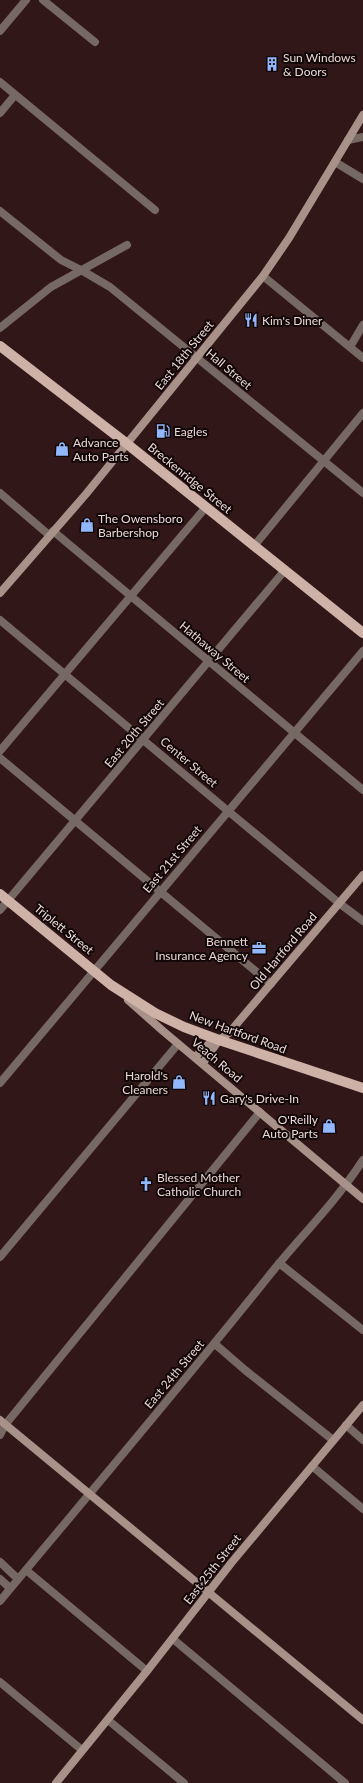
<svg xmlns="http://www.w3.org/2000/svg" width="363" height="1783" viewBox="0 0 363 1783" font-family="Lato,sans-serif">
  <style>
    .lines { fill: none; stroke-linecap: round; stroke-linejoin: round }
    .street { stroke: #766863; stroke-width: 8 }
    .secondary { stroke: #a79189; stroke-width: 8 }
    .primary { stroke: #ceb1a7; stroke-width: 10 }
    .labels { text-anchor: middle; dominant-baseline: central; stroke-width: 4; stroke-linejoin: round; paint-order: stroke }
    .poi-label { font-size: 12px; fill: #ead7d7; stroke: #120707; text-anchor: start }
    .street-label { font-size: 12px; fill: #ead7d7; stroke: #120707 }
  </style>
  <rect width="100%" height="100%" fill="#321719"/>
  <g class="lines">
    <path class="street" d="M43,0L95,42
      M0,31L26,0
      M0,82L155,210
      M0,113L15,95
      M348,140L363,137
      M335,162L363,179
      M0,211L61,260L81,270L110,287L363,493
      M263,276L363,358
      M0,328L51,287L127,245
      M350,347L363,325
      M0,493L49,535
      M53,531L363,790
      M254,546L363,413
      M0,620L228,811L339,903L363,921
      M0,751L206,507
      M0,758L271,984
      M0,910L285,570
      M0,1083L363,651
      M0,1257L178,1044
      M279,1263L363,1330
      M215,1344L245,1370L333,1440
      M346,1425L363,1440
      M0,1435L5,1425L260,1112
      M312,1466L363,1509
      M0,1562L18,1579
      M26,1570L147,1671
      M0,1579L10,1588
      M0,1601C90,1493 180,1387 268,1277C299,1238 336,1202 363,1160
      M173,1639L345,1783
      M0,1682L82,1750
      M108,1720L184,1783"/>
    <path class="secondary" d="M0,593L86,494L263,276L289,238L363,115
      M128,1000L163,1031L363,1199
      M195,1057L210,1043L219,1040L229,1033L363,875
      M203,1063L219,1040
      M0,1420L363,1720
      M56,1783L147,1671L232,1562L363,1405"/>
    <path class="primary" d="M0,346L126,443L363,633
      M0,894L111,985L155,1013L184,1027L219,1040L363,1088"/>
  </g>
  <defs>
    <symbol id="building-bare" viewBox="-9 -9 18 18"><path d="M-4-6H4V6H1V3H-1V6H-4ZM-2.5-4.3h1.7v1.8h-1.7ZM.8-4.3h1.7v1.8H.8ZM-2.5-1h1.7V.8h-1.7ZM.8-1h1.7V.8H.8Z" fill="#91b8fd" stroke="#120707" stroke-width="2.5" paint-order="stroke"/></symbol>
    <symbol id="restaurant-bare" viewBox="-9 -9 18 18"><path d="M-5-6h1v4h1v-4h1v4h1v-4h1v5L-1.5 .5V6h-2V.5L-5-1ZM5-6V6H3V1.5H1.5Q1.5-4 5-6Z" fill="#91b8fd" stroke="#120707" stroke-width="2.5" paint-order="stroke"/></symbol>
    <symbol id="fuel-bare" viewBox="-9 -9 18 18"><path d="M-5.5-6h7V0h2V4h1.3V-2.5L3-4.5l.8-.8L6-3V5H2.5V1h-1V6h-7ZM-4.2-4.7v3.2H.2V-4.7Z" fill="#91b8fd" stroke="#120707" stroke-width="2.5" paint-order="stroke"/></symbol>
    <symbol id="shop-bare" viewBox="-9 -9 18 18"><path d="M-5-2.5h2.3a2.7 3.5 0 0 1 5.4 0H5L5.5 6h-11ZM-1.5-2.5h3a1.5 2.3 0 0 0-3 0Z" fill="#91b8fd" stroke="#120707" stroke-width="2.5" paint-order="stroke"/></symbol>
    <symbol id="office-bare" viewBox="-9 -9 18 18"><path d="M-6-3h4V-5.5h4V-3h4V5H-6ZM-1-4.5V-3h2v-1.5ZM-6 0V1H6V0Z" fill="#91b8fd" stroke="#120707" stroke-width="2.5" paint-order="stroke"/></symbol>
    <symbol id="church-bare" viewBox="-9 -9 18 18"><path d="M-1.2-6h2.4v3.5h3.3v2.4h-3.3V6h-2.4V-.1h-3.3v-2.4h3.3Z" fill="#91b8fd" stroke="#120707" stroke-width="2.5" paint-order="stroke"/></symbol>
  </defs>
  <g fill-rule="evenodd">
    <use href="#building-bare" x="262" y="54" width="20" height="20"/>
    <use href="#restaurant-bare" x="241" y="310" width="20" height="20"/>
    <use href="#fuel-bare" x="153" y="421" width="20" height="20"/>
    <use href="#shop-bare" x="52" y="439" width="20" height="20"/>
    <use href="#shop-bare" x="77" y="515" width="20" height="20"/>
    <use href="#office-bare" x="249" y="938" width="20" height="20"/>
    <use href="#shop-bare" x="169" y="1072" width="20" height="20"/>
    <use href="#restaurant-bare" x="199" y="1088" width="20" height="20"/>
    <use href="#shop-bare" x="319" y="1116" width="20" height="20"/>
    <use href="#church-bare" x="136" y="1174" width="20" height="20"/>
  </g>
  <g class="labels">
    <g class="poi-label">
      <text x="283" y="57">Sun Windows<tspan x="283" dy="14">&amp; Doors</tspan></text>
      <text x="262" y="320">Kim's Diner</text>
      <text x="174" y="431">Eagles</text>
      <text x="73" y="442">Advance<tspan x="73" dy="14">Auto Parts</tspan></text>
      <text x="98" y="518">The Owensboro<tspan x="98" dy="14">Barbershop</tspan></text>
      <text x="248" y="941" text-anchor="end">Bennett<tspan x="248" dy="14">Insurance Agency</tspan></text>
      <text x="168" y="1075" text-anchor="end">Harold's<tspan x="168" dy="14">Cleaners</tspan></text>
      <text x="220" y="1098">Gary's Drive-In</text>
      <text x="318" y="1119" text-anchor="end">O'Reilly<tspan x="318" dy="14">Auto Parts</tspan></text>
      <text x="157" y="1177">Blessed Mother<tspan x="157" dy="14">Catholic Church</tspan></text>
    </g>
    <g class="street-label">
      <text transform="translate(184 355) rotate(-51)">East 18th Street</text>
      <text transform="translate(229 369) rotate(40)">Hall Street</text>
      <text transform="translate(190 478) rotate(39)">Breckenridge Street</text>
      <text transform="translate(215 652) rotate(40)">Hathaway Street</text>
      <text transform="translate(134 733) rotate(-50)">East 20th Street</text>
      <text transform="translate(189 762) rotate(40)">Center Street</text>
      <text transform="translate(172 859) rotate(-50)">East 21st Street</text>
      <text transform="translate(64 929) rotate(39)">Triplett Street</text>
      <text transform="translate(283 951) rotate(-50)">Old Hartford Road</text>
      <text transform="translate(238 1032) rotate(20)">New Hartford Road</text>
      <text transform="translate(217 1060) rotate(40)">Veach Road</text>
      <text transform="translate(174 1374) rotate(-50)">East 24th Street</text>
      <text transform="translate(212 1569) rotate(-52)">East 25th Street</text>
    </g>
  </g>
</svg>
